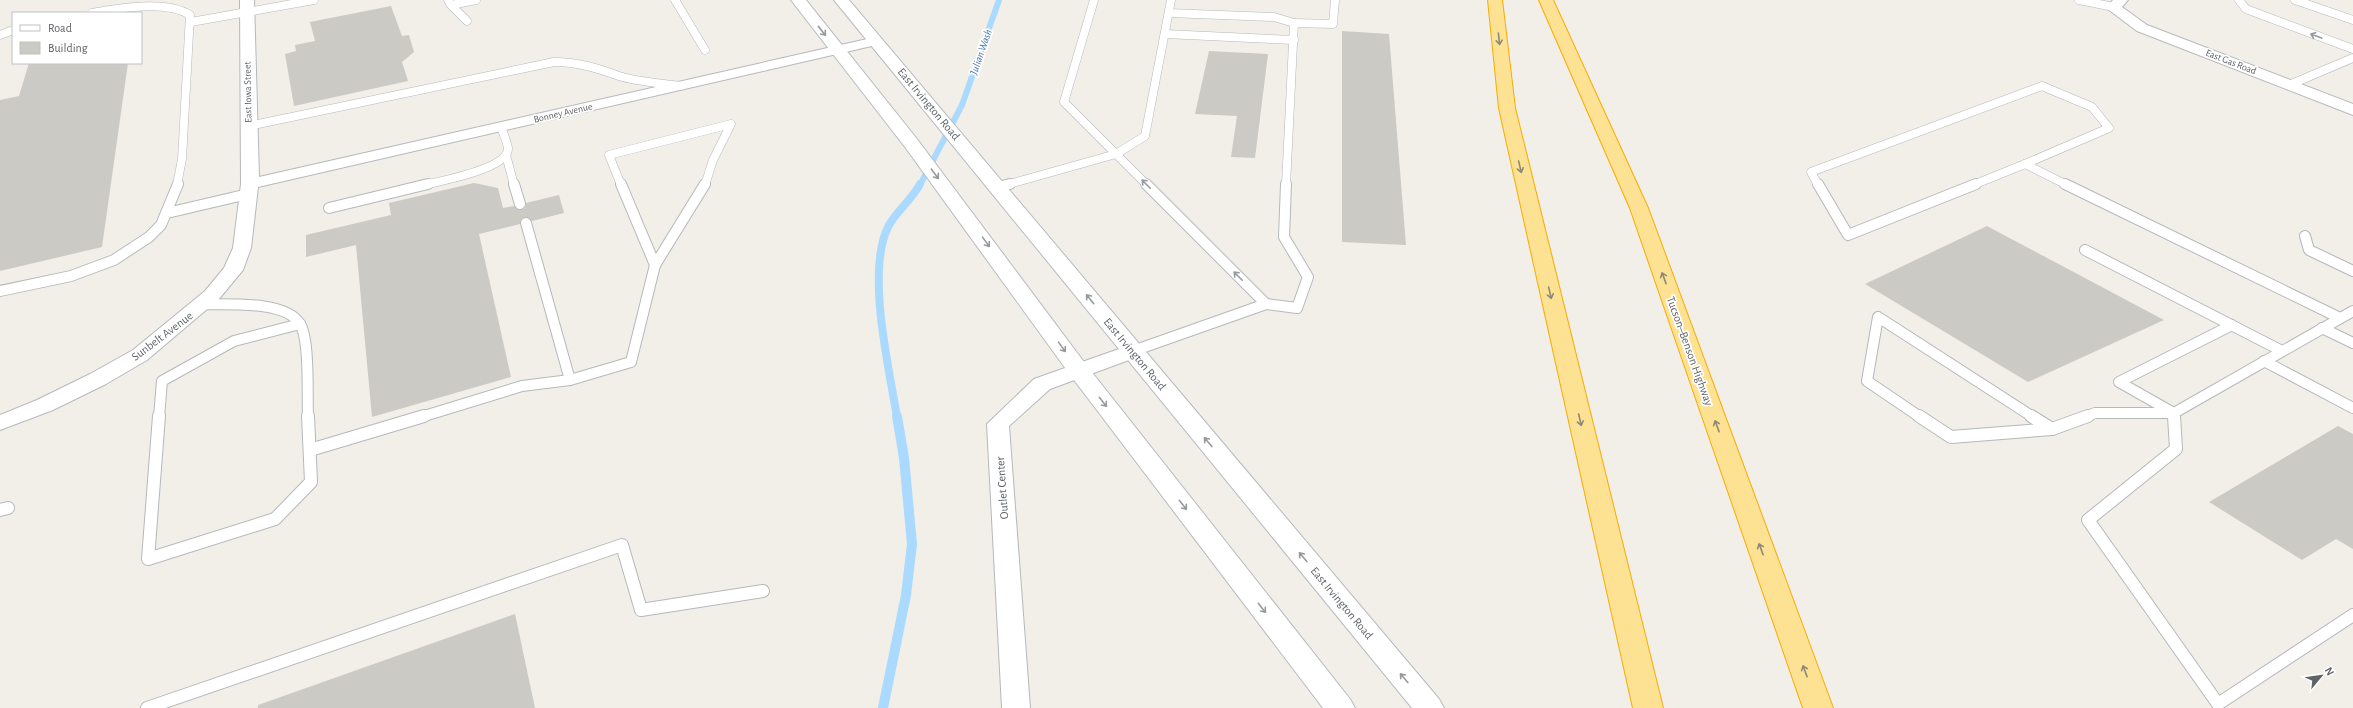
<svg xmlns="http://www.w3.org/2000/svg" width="2353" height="708" font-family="'Alegreya Sans',sans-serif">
<rect width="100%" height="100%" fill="#f1efe8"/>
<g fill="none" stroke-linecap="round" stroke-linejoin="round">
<path stroke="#aadaff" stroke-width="6" d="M920 185 962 105 999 0"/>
<path stroke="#aadaff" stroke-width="8" d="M897 417C889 368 866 272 888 227 895 212 912 200 920 184"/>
<path stroke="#aadaff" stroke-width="10" d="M883 708 906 595 912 544 904 458 897 416"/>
</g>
<g fill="#cccac5">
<path d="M391 6 402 36 409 35 414 52 402 62 408 81 294 106 285 54 296 51 295 45 315 41 310 22Z"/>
<path d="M1342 31 1389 34 1406 245 1342 242Z"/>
<path d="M1209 51 1268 54 1255 158 1231 157 1237 116 1195 114Z"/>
<path d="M29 63H128L102 247 0 271V100L19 96Z"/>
<path d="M474 183 498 188 503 208 514 206 521 210 525 208 526 203 559 195 564 213 532 221 525 217 521 219 520 224 479 234 511 377 372 417 356 245 306 257V235L391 215 389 203Z"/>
<path d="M1987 226 2164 320 2028 382 1865 284Z"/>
<path d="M2338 426 2353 434V549L2336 539 2302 560 2209 502Z"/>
<path d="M515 614 535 708H258V705Z"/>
</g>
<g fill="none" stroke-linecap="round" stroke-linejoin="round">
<defs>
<g id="lane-far2">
<path d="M448 0 451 5 476 0"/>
<path d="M675 0 705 50"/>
<path d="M1094 0 1064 102 1147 185"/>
<path d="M2079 0 2114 7"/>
<path d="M2239 0 2246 9 2353 49"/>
<path d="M2295 0 2353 20"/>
<path d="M451 5 467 21"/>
<path d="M92 13C119 8 166 0 190 15L182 159 177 185"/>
<path d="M1169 13 1274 17 1294 23"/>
<path d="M191 22 314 0"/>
<path d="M1165 34 1294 40"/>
<path d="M0 35 13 30"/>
<path d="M2289 85 2353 58"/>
<path d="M249 126 554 62C578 62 597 68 619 76 638 82 660 83 680 86"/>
<path d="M506 155 514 185"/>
<path d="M2025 164 2067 185"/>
<path d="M424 185C440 181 509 169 508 148 507 141 503 133 501 127"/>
<path d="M621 185 609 155 731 124 713 160 705 185"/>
<path d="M1006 185 1116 154 1145 136 1171 0"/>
<path d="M1286 185 1294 23 1333 24 1335 0"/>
<path d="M1818 185 1811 172 2042 86 2092 107 2109 128 2025 164"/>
<path d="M1973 185 2025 164"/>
</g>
<g id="lane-far1">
<path d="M514 184 520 204"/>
<path d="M621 184 655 265"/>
<path d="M1146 184 1266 304"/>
<path d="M1818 184 1848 235 1976 184"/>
<path d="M2065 184 2340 318"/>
<path d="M998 187 1010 184"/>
<path d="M329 208 428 184"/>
<path d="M167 213 248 194"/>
<path d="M526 223 570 380 631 362 655 265"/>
<path d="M2305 236 2309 250 2353 271"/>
<path d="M2085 250 2282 351"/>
<path d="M655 265 705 184"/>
<path d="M0 291 71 276 114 260 149 237 161 225 178 184"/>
<path d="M202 304C227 305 286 300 300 324"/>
<path d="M300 324C310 340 307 396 308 417"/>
<path d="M2322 328 2353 343"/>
<path d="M1133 351 1266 304 1297 308 1308 277 1284 237 1286 184"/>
<path d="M2264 361 2353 408"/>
<path d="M2172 412 2119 382 2232 325"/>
<path d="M2174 413V417"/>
<path d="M159 417 162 381 234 341 300 324"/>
<path d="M421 417 522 386 570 380"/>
<path d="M1920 417 1867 381 1878 317 2033 417"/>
<path d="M2085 417 2095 413H2174L2353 311"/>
</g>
<g id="lane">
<path d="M159 416 148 559 275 519 311 482 308 416"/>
<path d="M1919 416 1951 437 2052 429"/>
<path d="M2031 416 2052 429"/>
<path d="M2174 416 2176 449 2088 520 2218 704 2353 615"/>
<path d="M2052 429 2088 416"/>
<path d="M310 450 424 416"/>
<path d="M0 510 8 508"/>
<path d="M147 708 622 545 641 610 763 591"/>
</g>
<g id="street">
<path d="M240 0H254L259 177 876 37 883 41 876 45 258 187 251 248 243 270 219 299 147 360 106 384 53 410 0 430V415L37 400 90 374 133 350 205 291 224 268 233 248 241 184Z"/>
<path d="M2113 0H2128L2122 7 2147 25 2353 104V115L2137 31 2109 10 2107 7Z"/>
<path d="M1133 344 1140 346 1143 351 1140 356 1050 389 1009 426 1030 708H1002L987 424 1034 379Z"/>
</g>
<g id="secondary">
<path d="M791 0H806L917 139 1087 366 1350 699 1355 708H1323L1071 376 905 147Z"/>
<path d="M834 0H849L1439 699 1444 708H1412Z"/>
</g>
<g id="highway">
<path d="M1488 0H1502L1515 108 1663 708H1633L1499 108Z"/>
<path d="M1539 0H1553L1648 208 1833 708H1803L1630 208Z"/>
</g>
</defs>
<use href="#lane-far2" stroke="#b5b8bc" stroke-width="9"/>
<use href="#lane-far1" stroke="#b5b8bc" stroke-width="12"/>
<use href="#lane" stroke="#b5b8bc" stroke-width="14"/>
<use href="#street" stroke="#b5b8bc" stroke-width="2"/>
<use href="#secondary" stroke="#b6babf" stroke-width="2"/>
<use href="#highway" stroke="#f9ab00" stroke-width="2"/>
<use href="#lane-far2" stroke="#fff" stroke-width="8"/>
<use href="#lane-far1" stroke="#fff" stroke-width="10"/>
<use href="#lane" stroke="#fff" stroke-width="12"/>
<use href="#street" fill="#fff" fill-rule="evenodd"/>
<use href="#secondary" fill="#fff" fill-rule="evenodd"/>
<use href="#highway" fill="#fde293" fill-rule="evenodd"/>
</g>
<defs><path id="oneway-shaft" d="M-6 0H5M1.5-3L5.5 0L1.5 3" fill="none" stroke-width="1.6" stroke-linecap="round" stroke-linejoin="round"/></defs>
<g stroke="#979a9d">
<use href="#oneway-shaft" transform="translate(822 31) rotate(52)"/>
<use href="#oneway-shaft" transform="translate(2316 36) rotate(-160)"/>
<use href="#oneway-shaft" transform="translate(935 174) rotate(53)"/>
<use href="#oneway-shaft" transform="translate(1146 184) rotate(-135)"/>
<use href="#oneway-shaft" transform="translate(986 242) rotate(54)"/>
<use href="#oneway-shaft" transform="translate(1238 276) rotate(-135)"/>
<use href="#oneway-shaft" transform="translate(1090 299) rotate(-129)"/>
<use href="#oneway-shaft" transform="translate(1062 347) rotate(54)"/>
<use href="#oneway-shaft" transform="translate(1103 402) rotate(52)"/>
<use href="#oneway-shaft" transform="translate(1208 442) rotate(-130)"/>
<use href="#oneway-shaft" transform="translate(1183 505) rotate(52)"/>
<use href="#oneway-shaft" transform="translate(1303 557) rotate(-130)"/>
<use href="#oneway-shaft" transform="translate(1262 608) rotate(52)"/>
<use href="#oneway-shaft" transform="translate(1404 678) rotate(-130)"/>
</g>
<g stroke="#8e8975">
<use href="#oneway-shaft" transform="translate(1499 39) rotate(84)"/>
<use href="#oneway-shaft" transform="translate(1520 167) rotate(77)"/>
<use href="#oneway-shaft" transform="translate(1664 278) rotate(-110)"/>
<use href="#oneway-shaft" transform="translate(1550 293) rotate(77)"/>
<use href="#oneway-shaft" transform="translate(1580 420) rotate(77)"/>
<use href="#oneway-shaft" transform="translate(1717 426) rotate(-110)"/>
<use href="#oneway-shaft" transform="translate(1761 549) rotate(-110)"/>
<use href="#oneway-shaft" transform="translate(1805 671) rotate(-110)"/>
</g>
<g text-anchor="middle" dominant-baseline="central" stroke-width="3.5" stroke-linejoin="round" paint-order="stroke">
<g font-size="10" fill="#5f6368" stroke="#fff">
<text transform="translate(2231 62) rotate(21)">East Gas Road</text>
<text transform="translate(248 92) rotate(-91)">East Iowa Street</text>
<text transform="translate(563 113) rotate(-13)">Bonney Avenue</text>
</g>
<g font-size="11" font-style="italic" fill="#4174aa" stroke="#fff">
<text transform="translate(981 52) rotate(-71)">Julian Wash</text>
</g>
<g font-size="12" fill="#5f6368" stroke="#fff">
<text transform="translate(929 104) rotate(50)">East Irvington Road</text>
<text transform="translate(162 336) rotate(-37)">Sunbelt Avenue</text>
<text transform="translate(1690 351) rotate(70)">Tucson–Benson Highway</text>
<text transform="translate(1135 354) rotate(50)">East Irvington Road</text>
<text transform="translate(1002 488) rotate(-94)">Outlet Center</text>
<text transform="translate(1342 603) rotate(50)">East Irvington Road</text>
</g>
</g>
<rect x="12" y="12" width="130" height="52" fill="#ffffff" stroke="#bfc1c3"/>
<rect x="20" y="25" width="20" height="6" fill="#ffffff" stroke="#bfc1c3"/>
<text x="48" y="32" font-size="12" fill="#5f6368">Road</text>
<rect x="20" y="42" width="20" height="12" fill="#cccac5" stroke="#bfc1c3"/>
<text x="48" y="52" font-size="12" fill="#5f6368">Building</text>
<g transform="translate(2321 676) rotate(61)" stroke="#ffffff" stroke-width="3" paint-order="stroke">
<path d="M0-3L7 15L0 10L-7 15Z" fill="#5f6368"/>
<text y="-6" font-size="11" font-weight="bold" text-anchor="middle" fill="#5f6368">N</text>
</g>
</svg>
